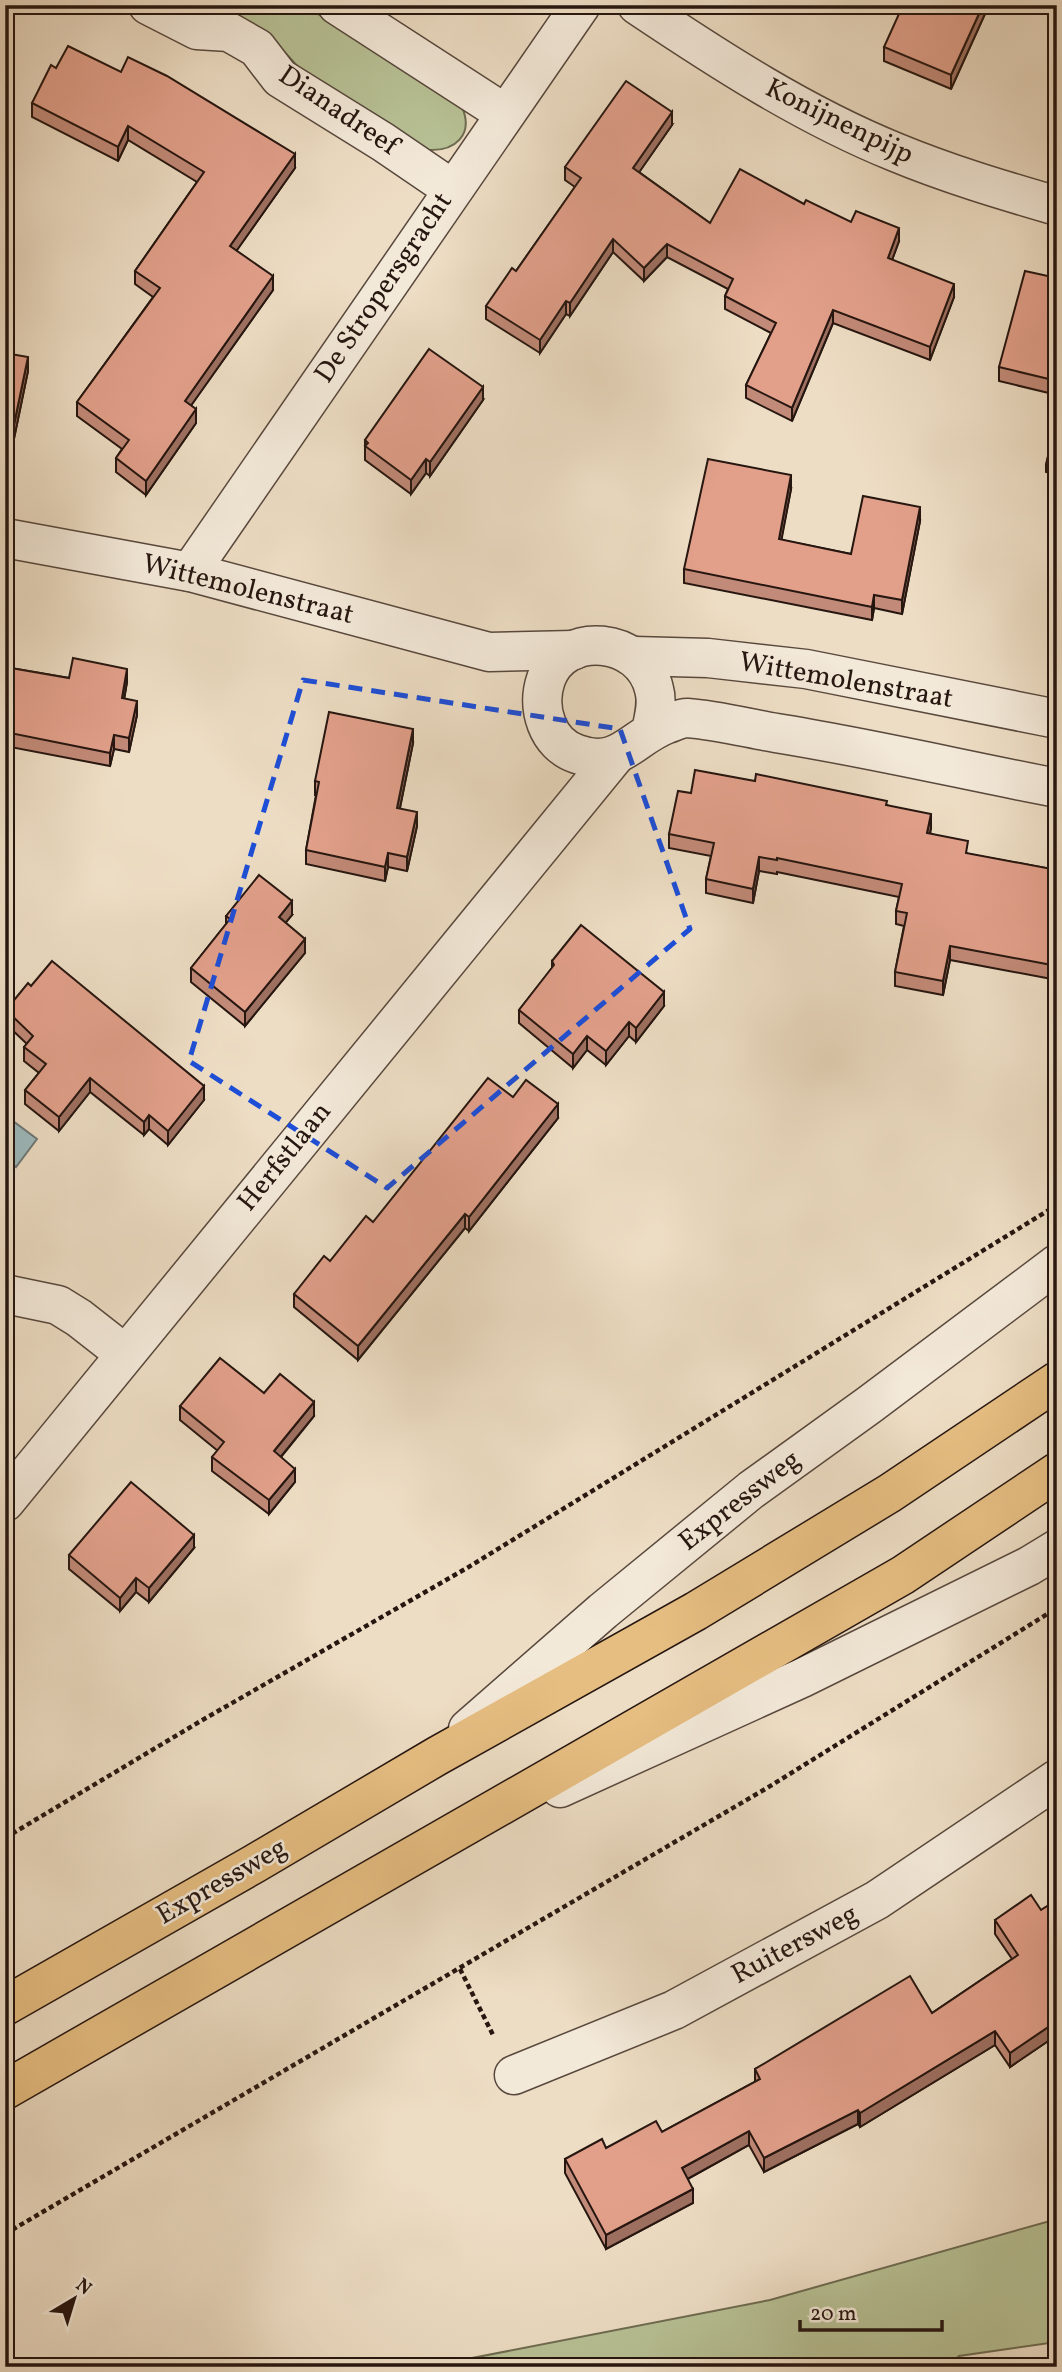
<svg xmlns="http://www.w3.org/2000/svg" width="1062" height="2372" font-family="Vollkorn,serif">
<rect width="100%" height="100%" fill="#edddc4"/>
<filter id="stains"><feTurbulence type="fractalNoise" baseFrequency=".00286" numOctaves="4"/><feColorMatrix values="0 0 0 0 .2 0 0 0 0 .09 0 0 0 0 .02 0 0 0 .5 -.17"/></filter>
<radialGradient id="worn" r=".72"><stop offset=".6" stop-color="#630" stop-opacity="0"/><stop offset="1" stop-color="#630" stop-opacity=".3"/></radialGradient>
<g fill="#b7c195" stroke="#6e6c52" stroke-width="2">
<path d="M188 5H303L377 50 462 107C474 135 455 151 429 150L300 69 270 36 201 12Z"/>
<path d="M1057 2219V2342L959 2356 948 2367H426L770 2300Z"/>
</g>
<path fill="#9dbabd" stroke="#6d7878" stroke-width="2" d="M5 1115 37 1139 16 1167 5 1158Z"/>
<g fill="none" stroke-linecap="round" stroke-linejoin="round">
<defs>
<g id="minor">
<path d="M148 5 197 30 229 32 257 48 280 78 383 142 452 189"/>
<path d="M337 5 504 113"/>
<path d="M637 5C719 60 804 115 895 152 948 174 1002 190 1057 206"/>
<path d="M5 538 190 572 489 652 574 650"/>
<path d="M190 572 581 5"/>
<path d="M634 656 708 658 806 669 1057 719"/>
<path d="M651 731C654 717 658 703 654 689 642 637 564 629 546 679 536 708 547 744 577 754 619 769 631 738 667 724 673 722 681 718 687 718 716 720 747 728 776 733 870 748 963 770 1057 788"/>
<path d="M5 1294 58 1305 79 1318 125 1354"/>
<path d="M5 1502 614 757"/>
<path d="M514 2075 674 2010 877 1900 1057 1779"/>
</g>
<g id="tertiary">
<path d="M468 1729 603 1611 751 1490 869 1405 1057 1264"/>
<path d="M560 1788 802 1678 1029 1566 1057 1549"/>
</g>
<g id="trunk">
<path d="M5 2006 254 1864 437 1756 696 1611 890 1493 1057 1381"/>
<path d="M5 2090 903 1575 1057 1472"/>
</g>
</defs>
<use href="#minor" stroke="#58483d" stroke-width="41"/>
<use href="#tertiary" stroke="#58483d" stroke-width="41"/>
<use href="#trunk" stroke="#261610" stroke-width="41"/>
<g stroke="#261610" stroke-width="4.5" stroke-dasharray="5 3.5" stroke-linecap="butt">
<path d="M5 1838 199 1722 467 1568 1057 1205"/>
<path d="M460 1969 494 2037"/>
<path d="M5 2234 767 1788 1057 1608"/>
</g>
<use href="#minor" stroke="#f3e9d9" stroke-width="38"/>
<use href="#tertiary" stroke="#f3e9d9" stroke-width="38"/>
<use href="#trunk" stroke="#e6be82" stroke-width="38"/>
</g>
<g fill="#c28a78" stroke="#261610" stroke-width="2">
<path d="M989 5 951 89 884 61V47Z"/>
<path d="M1047 5H1057V11Z"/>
<path d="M56 68 295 168 236 251 273 290 191 405 196 423 146 495 116 472V458L122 449 77 416V402L153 297 135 284V271L197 182 128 140 118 161 32 117V103Z"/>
<path d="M672 125 639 172 710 223 804 204 899 241 892 260 954 297 930 360 833 323 792 421 746 398V385L771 333 725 309V296L728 289 667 257 644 281 613 252 570 316 566 314 540 353 486 319V306L516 271 575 187 565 180V167Z"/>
<path d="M1057 278V395L999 381V367Z"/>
<path d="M5 353 28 371 11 453 5 452Z"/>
<path d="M483 400 430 476 426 473 411 494 365 460V440Z"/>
<path d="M1057 418V474L1046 472V465Z"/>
<path d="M791 489 781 540 851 554 920 521 902 614 874 608 872 620 684 583V569Z"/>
<path d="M5 667 69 678 127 682 124 699 137 715 129 752 114 749 110 766 5 746Z"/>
<path d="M413 743 400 808 417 826 407 871 388 867 385 881 306 864V850L316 795H315V781Z"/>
<path d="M691 793 887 805 931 828 930 833 968 854 1057 870V980L950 960 943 995 895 986V972L904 926 896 924V911L899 897 777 872V874L759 871 753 903 706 893V879L711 856 669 848V834Z"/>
<path d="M292 915 285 923 305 953 245 1026 191 982V968L226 924V916Z"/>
<path d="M552 961 664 1006 636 1042 629 1036 606 1065 587 1050 573 1068 519 1023V1010L552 968Z"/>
<path d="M6 1010 204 1100 168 1145 149 1129 144 1135 90 1092 59 1131 25 1104V1090L39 1073 24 1061V1047L27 1044 6 1024Z"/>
<path d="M513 1097 558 1118 469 1231 465 1228 358 1360 294 1307V1294Z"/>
<path d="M264 1393 314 1416 281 1457 295 1482 269 1514 212 1471V1457L218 1451 180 1420V1406Z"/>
<path d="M194 1548 149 1602 136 1592 120 1611 69 1569V1555Z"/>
<path d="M1057 1900V2035L1010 2067 995 2045 860 2127 858 2124 764 2172 749 2145 688 2179 693 2203 606 2249 565 2173V2159L662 2132 755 2082V2069L932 2013 1012 1959 995 1934V1920L1041 1910Z"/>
</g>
<g fill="#9e7061" stroke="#261610" stroke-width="2">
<path d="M983 5H989L951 89V75Z"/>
<path d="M672 112V125L633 181V168Z"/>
<path d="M128 126V140L118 161V147Z"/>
<path d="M295 154V168L230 260V246Z"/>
<path d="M899 228V241L888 271V258Z"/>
<path d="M613 239V252L570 316V303Z"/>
<path d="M667 244V257L644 281V268Z"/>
<path d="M273 276V290L185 414V401Z"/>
<path d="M954 284V297L930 360V347Z"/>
<path d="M566 301V314L540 353V340Z"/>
<path d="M833 310V323L792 421V408Z"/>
<path d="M28 357V371L11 453V439Z"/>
<path d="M483 387V400L430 476V462Z"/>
<path d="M196 409V423L146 495V481Z"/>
<path d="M426 459V473L411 494V480Z"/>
<path d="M791 475V489L779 553V539Z"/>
<path d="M920 507V521L902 614V600Z"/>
<path d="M874 595V608L872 620V607Z"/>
<path d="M127 669V682L122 712V698Z"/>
<path d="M137 701V715L129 752V738Z"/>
<path d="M413 729V743L397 822V808Z"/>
<path d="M114 735V749L110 766V753Z"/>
<path d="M417 812V826L407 871V857Z"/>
<path d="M931 814V828L927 847V833Z"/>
<path d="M388 853V867L385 881V867Z"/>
<path d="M759 857V871L753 903V889Z"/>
<path d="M292 901V915L279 931V917Z"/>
<path d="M305 939V953L245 1026V1012Z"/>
<path d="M950 946V960L943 995V981Z"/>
<path d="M664 992V1006L636 1042V1028Z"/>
<path d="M629 1022V1036L606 1065V1051Z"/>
<path d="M587 1036V1050L573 1068V1054Z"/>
<path d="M90 1078V1092L59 1131V1117Z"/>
<path d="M204 1086V1100L168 1145V1131Z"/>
<path d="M558 1104V1118L469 1231V1217Z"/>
<path d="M149 1115V1129L144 1135V1122Z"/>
<path d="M465 1214V1228L358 1360V1346Z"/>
<path d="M314 1402V1416L274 1465V1451Z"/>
<path d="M295 1469V1482L269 1514V1500Z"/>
<path d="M194 1535V1548L149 1602V1588Z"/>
<path d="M136 1578V1592L120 1611V1598Z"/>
<path d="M1057 2021V2035L1010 2067V2053Z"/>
<path d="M995 2031V2045L860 2127V2113Z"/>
<path d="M858 2110V2124L764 2172V2158Z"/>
<path d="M749 2131V2145L682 2182V2168Z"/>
<path d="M693 2189V2203L606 2249V2235Z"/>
</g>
<g fill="#e2a08b" stroke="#261610" stroke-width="2">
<path d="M903 5H983L951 75 884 47Z"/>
<path d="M68 46 121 72 128 57 167 76 295 154 230 246 273 276 185 401 196 409 146 481 116 458 129 440 77 402 160 288 135 271 204 172 128 126 118 147 32 103 51 65 56 68Z"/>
<path d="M626 81 672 112 633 168 710 223 740 169 804 204 806 200 851 222 856 211 899 228 888 258 954 284 930 347 833 310 792 408 746 385 776 323 725 296 733 279 667 244 644 268 613 239 570 303 566 301 540 340 486 306 512 268 516 271 581 178 565 167Z"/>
<path d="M1025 271 1057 278V381L999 367Z"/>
<path d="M429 349 483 387 430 462 426 459 411 480 365 446 368 443 365 440Z"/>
<path d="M5 353 28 357 11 439 5 438Z"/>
<path d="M1057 418V467L1046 465Z"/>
<path d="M708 459 791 475 779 539 851 554 863 496 920 507 902 600 874 595 872 607 684 569Z"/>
<path d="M73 658 127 669 122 698 137 701 129 738 114 735 110 753 5 732V667L69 678Z"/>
<path d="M329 712 413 729 397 808 417 812 407 857 388 853 385 867 306 850 319 782 315 781Z"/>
<path d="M695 770 755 781 756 774 887 801 886 805 931 814 927 833 968 841 966 853 1057 870V966L950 946 943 981 895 972 907 913 896 911 902 884 777 858V860L759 857 753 889 706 879 714 843 669 834 678 791 691 793Z"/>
<path d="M259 875 292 901 279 917 305 939 245 1012 191 968 230 919 226 916Z"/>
<path d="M581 925 664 992 636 1028 629 1022 606 1051 587 1036 573 1054 519 1010 554 965 552 961Z"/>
<path d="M52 961 204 1086 168 1131 149 1115 144 1122 90 1078 59 1117 25 1090 46 1064 24 1047 33 1036 6 1010 28 983 31 986Z"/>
<path d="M488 1078 513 1097 526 1080 558 1104 469 1217 465 1214 358 1346 294 1294 324 1256 330 1261 366 1216 373 1222Z"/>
<path d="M220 1358 264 1393 280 1374 314 1402 274 1451 295 1469 269 1500 212 1457 224 1442 180 1406Z"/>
<path d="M131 1482 194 1535 149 1588 136 1578 120 1598 69 1555Z"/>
<path d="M1031 1895 1041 1910 1057 1900V2021L1010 2053 995 2031 860 2113 858 2110 764 2158 749 2131 682 2168 693 2189 606 2235 565 2159 602 2139 606 2148 656 2121 662 2132 760 2079 755 2069 910 1976 932 2013 1018 1955 995 1920Z"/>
</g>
<path fill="none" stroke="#1d4ed8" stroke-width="5" stroke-dasharray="14 9" stroke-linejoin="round" d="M303 680 620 729 690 929 387 1188 189 1061Z"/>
<g text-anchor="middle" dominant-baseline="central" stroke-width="5" stroke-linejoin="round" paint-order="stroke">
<g font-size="28" fill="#261610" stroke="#f3e9d9">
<text transform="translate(338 111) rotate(34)">Dianadreef</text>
<text transform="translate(839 122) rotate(26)">Konijnenpijp</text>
<text transform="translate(384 288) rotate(-56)">De Stropersgracht</text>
<text transform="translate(248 590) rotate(14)">Wittemolenstraat</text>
<text transform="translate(846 681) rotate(10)">Wittemolenstraat</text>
<text transform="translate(285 1157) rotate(-51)">Herfstlaan</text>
<text transform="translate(740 1501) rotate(-38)">Expressweg</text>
<text transform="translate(222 1882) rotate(-30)">Expressweg</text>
<text transform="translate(795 1945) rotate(-28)">Ruitersweg</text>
</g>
</g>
<rect width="1062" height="2372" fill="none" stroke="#edddc4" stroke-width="28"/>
<rect x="7" y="7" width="1048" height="2358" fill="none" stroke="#261610" stroke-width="3.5"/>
<rect x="14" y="14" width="1034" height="2344" fill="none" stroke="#261610" stroke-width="2"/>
<g transform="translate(74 2299) rotate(38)" stroke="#f3e9d9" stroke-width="5" paint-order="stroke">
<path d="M0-5L12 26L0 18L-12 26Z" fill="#261610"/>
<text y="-10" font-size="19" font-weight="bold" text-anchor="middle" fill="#261610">N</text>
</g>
<path d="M800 2320v10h142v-10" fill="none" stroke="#261610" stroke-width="3.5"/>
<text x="810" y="2320" font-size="21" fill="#261610" stroke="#f3e9d9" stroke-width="5" paint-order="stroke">20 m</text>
<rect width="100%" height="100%" filter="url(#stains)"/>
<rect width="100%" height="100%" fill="url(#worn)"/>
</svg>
